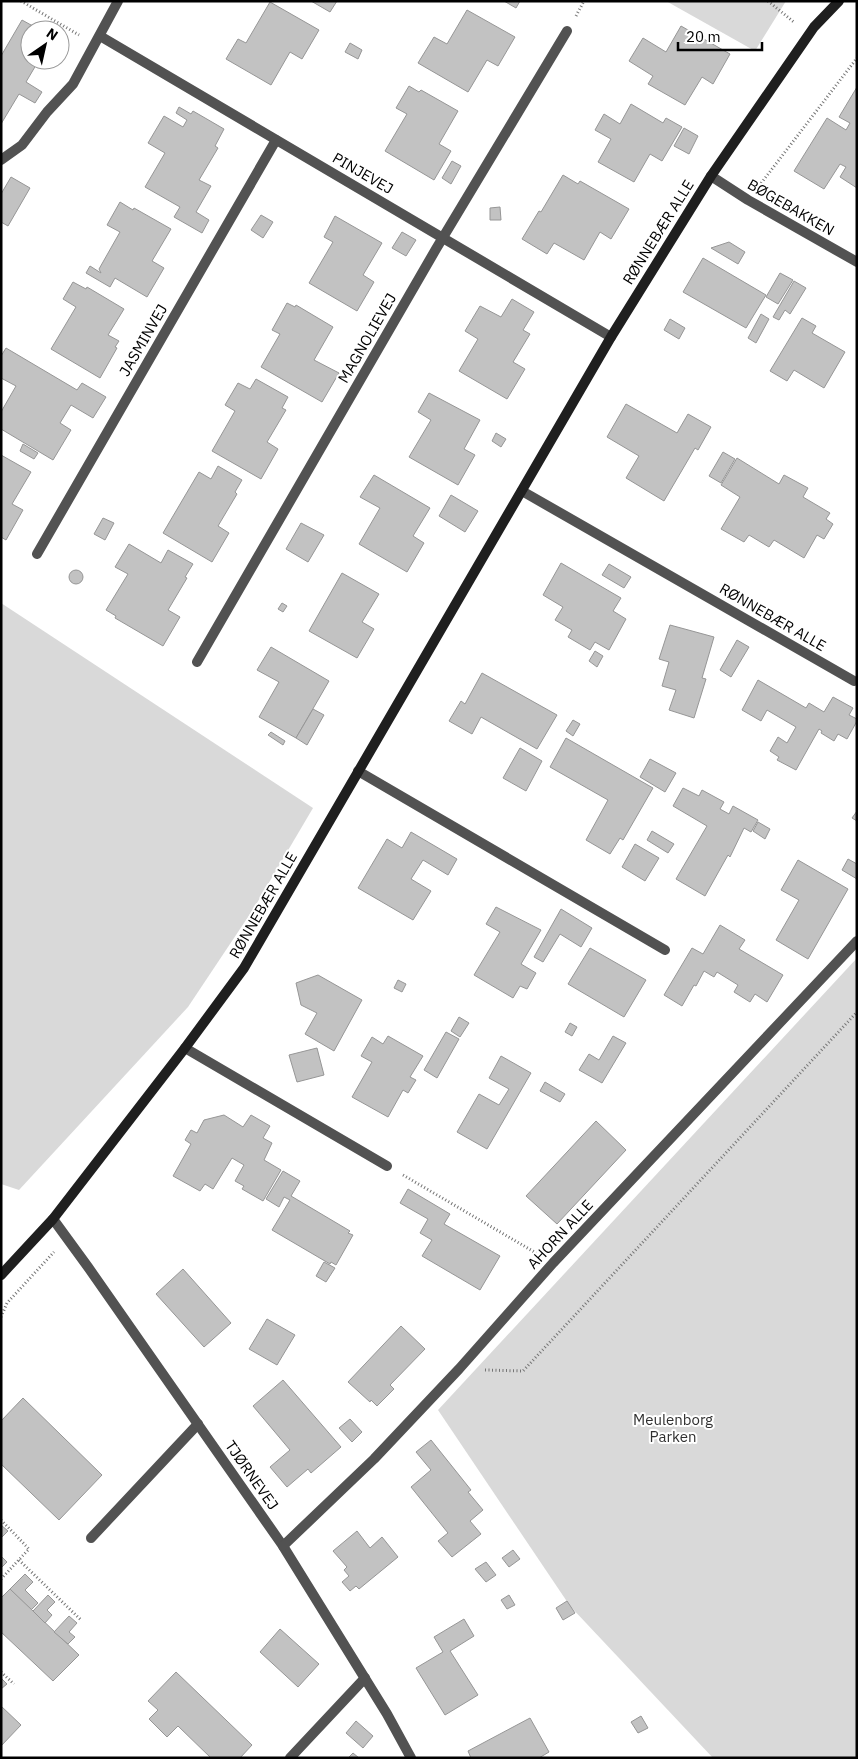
<svg xmlns="http://www.w3.org/2000/svg" width="858" height="1759" font-family="'IBM Plex Sans',sans-serif">
<rect width="100%" height="100%" fill="#fff"/>
<g fill="#d9d9d9">
<path d="M666 1H786L755 51Z"/>
<path d="M1 603 313 808 254 908 188 1007 19 1190 1 1184Z"/>
<path d="M857 958V1758H713L570 1606 438 1410Z"/>
</g>
<g fill="#c2c2c2" stroke="#969696">
<path d="M311 1H337L330 12Z"/>
<path d="M504 1H520L516 8Z"/>
<path d="M270 2 319 30 302 59 290 52 271 85 226 59 238 39 246 43Z"/>
<path d="M467 10 515 37 498 66 487 60 468 92 418 63 434 37 447 44Z"/>
<path d="M22 20 40 30H30V60H39L26 82 42 92 35 103 19 94 1 124V56Z"/>
<path d="M681 26 730 54 713 84 702 77 685 105 648 84 653 76 629 61 643 38 666 52Z"/>
<path d="M60 42 68 47 61 59 60 58Z"/>
<path d="M350 43 362 50 358 59 345 52Z"/>
<path d="M409 86 419 92 421 90 458 111 439 144 451 151 434 180 385 151 407 114 396 108Z"/>
<path d="M857 87V188L840 177 846 167 840 164 824 189 794 171 827 118 846 130 850 123 839 117Z"/>
<path d="M631 104 663 123 666 118 682 127 662 161 650 154 634 182 598 162 611 139 595 130 604 114 620 124Z"/>
<path d="M179 107 191 114 193 111 224 129 215 146 218 148 199 180 211 186 196 212 209 220 202 233 174 217 180 207 145 187 165 153 148 143 164 116 183 127 187 120 176 113Z"/>
<path d="M684 128 698 136 689 154 674 146Z"/>
<path d="M452 161 461 166 451 184 442 178Z"/>
<path d="M563 175 578 184 580 181 629 209 611 239 600 232 584 260 554 243 547 254 522 239 539 211 541 212Z"/>
<path d="M11 177 30 188 8 226 1 222V194Z"/>
<path d="M120 202 133 210 134 208 171 229 152 261 164 268 147 297 115 278 110 287 86 273 90 266 101 273 99 269 120 232 107 225Z"/>
<path d="M500 207 501 220H490V208Z"/>
<path d="M261 215 273 222 263 238 251 230Z"/>
<path d="M335 216 382 243 363 275 374 282 357 311 309 283 333 242 324 237Z"/>
<path d="M402 232 416 240 406 256 392 248Z"/>
<path d="M729 242 745 252 738 264 711 248Z"/>
<path d="M703 258 766 295 746 328 683 292Z"/>
<path d="M780 273 793 280 778 304 766 297Z"/>
<path d="M794 281 806 288 790 314 785 310 779 320 773 317Z"/>
<path d="M73 282 86 289 87 287 124 309 108 335 119 341 115 347 117 348 100 378 51 349 76 307 63 299Z"/>
<path d="M512 299 534 312 523 330 530 334 513 362 525 369 507 399 459 371 478 339 465 331 480 306 501 317Z"/>
<path d="M287 303 295 307 296 305 333 327 314 360 339 373 322 402 261 367 280 334 272 330Z"/>
<path d="M761 314 769 319 756 343 748 338Z"/>
<path d="M802 318 816 326 812 333 845 352 824 388 794 370 787 381 770 371Z"/>
<path d="M670 319 685 328 679 339 664 330Z"/>
<path d="M6 348 77 390 82 383 106 397 93 418 71 405 60 423 71 430 53 460 1 429V412L16 386 1 378V356Z"/>
<path d="M256 379 288 397 282 408 286 410 267 442 278 449 261 479 212 451 235 411 225 405 238 383 250 389Z"/>
<path d="M429 393 480 420 464 449 475 455 458 485 409 457 431 420 418 412Z"/>
<path d="M626 404 677 433 688 414 711 427 698 450 695 448 664 501 626 478 639 456 607 437Z"/>
<path d="M496 433 506 439 501 447 492 441Z"/>
<path d="M23 444 38 453 34 459 20 451Z"/>
<path d="M723 452 735 459 721 483 709 476Z"/>
<path d="M1 455 31 472 12 504 23 510 6 540 1 537Z"/>
<path d="M737 458 779 484 784 475 808 488 803 497 830 513 826 519 833 524 824 539 817 535 804 558 774 540 769 547 749 535 744 542 721 529 740 497 721 485Z"/>
<path d="M218 466 242 480 235 492 237 494 218 526 229 533 212 562 163 533 199 472 211 479Z"/>
<path d="M374 475 430 508 413 536 424 543 407 572 359 544 380 508 360 497Z"/>
<path d="M451 495 478 511 465 532 439 516Z"/>
<path d="M103 518 114 523 105 540 94 534Z"/>
<path d="M301 523 324 535 308 562 286 549Z"/>
<path d="M129 544 161 563 168 550 193 564 185 577 187 578 168 610 180 617 163 646 115 618 116 616 106 610 128 574 115 567Z"/>
<path d="M561 563 621 598 613 611 626 619 609 650 595 642 590 650 568 637 572 630 555 620 563 607 543 595Z"/>
<path d="M609 564 631 577 624 588 602 575Z"/>
<circle cx="76" cy="577" r="7"/>
<path d="M342 573 379 594 362 622 374 629 357 658 309 631Z"/>
<path d="M282 603 287 606 283 612 278 609Z"/>
<path d="M670 625 714 637 702 678 706 679 694 718 669 710 676 690 662 686 669 662 659 659Z"/>
<path d="M737 640 749 647 731 677 720 670Z"/>
<path d="M271 647 329 681 296 738 259 717 279 682 257 670Z"/>
<path d="M595 651 603 656 597 667 589 661Z"/>
<path d="M482 673 557 715 537 749 481 717 472 734 449 721 461 701 465 704Z"/>
<path d="M758 680 806 708 809 703 824 712 833 697 853 708 849 715 857 719V721L847 739 838 734 834 741 821 733 822 731 819 729 796 770 777 760 779 757 770 751 778 737 787 743 796 727 767 710 761 721 742 710Z"/>
<path d="M313 709 324 715 307 745 296 738Z"/>
<path d="M573 720 580 724 573 736 566 731Z"/>
<path d="M271 732 285 741 283 745 268 735Z"/>
<path d="M566 738 653 788 623 840 620 838 610 854 586 840 608 800 550 767Z"/>
<path d="M520 748 542 761 526 791 503 778Z"/>
<path d="M650 759 676 773 665 792 640 777Z"/>
<path d="M683 788 699 796 702 790 724 802 720 809 729 814 733 806 758 820 751 832 744 828 730 857 728 855 705 896 676 879 707 826 673 806Z"/>
<path d="M857 811V821L852 818Z"/>
<path d="M758 822 770 829 765 839 753 831Z"/>
<path d="M652 831 674 844 668 853 647 840Z"/>
<path d="M411 832 457 859 448 875 423 860 411 879 431 891 413 920 358 888 387 839 402 848Z"/>
<path d="M635 844 659 858 645 881 622 867Z"/>
<path d="M848 859 857 864V879L842 870Z"/>
<path d="M798 860 848 889 808 959 776 940 799 900 781 890Z"/>
<path d="M496 907 541 930 521 964 536 973 527 989 520 986 513 998 474 975 500 932 486 924Z"/>
<path d="M561 909 592 928 581 947 560 934 543 962 534 957Z"/>
<path d="M720 925 745 940 739 949 783 975 767 1002 755 994 750 1002 734 992 738 985 717 972 714 977 704 971 696 986 694 985 682 1006 664 995 692 948 703 954Z"/>
<path d="M590 948 646 980 624 1017 568 984Z"/>
<path d="M318 975 362 1000 334 1051 305 1034 317 1013 301 1005 296 983Z"/>
<path d="M398 980 406 984 402 992 394 988Z"/>
<path d="M459 1017 469 1023 460 1037 451 1031Z"/>
<path d="M570 1023 577 1027 572 1036 565 1032Z"/>
<path d="M446 1032 459 1039 437 1078 424 1070Z"/>
<path d="M388 1036 423 1056 410 1077 416 1080 408 1093 403 1090 388 1117 352 1097 372 1062 361 1056 372 1037 383 1044Z"/>
<path d="M613 1036 626 1043 602 1083 579 1070 589 1054 599 1060Z"/>
<path d="M317 1048 324 1075 297 1082 289 1055Z"/>
<path d="M501 1056 531 1073 487 1149 457 1132 479 1094 499 1105 509 1089 489 1078Z"/>
<path d="M545 1082 565 1094 560 1102 540 1091Z"/>
<path d="M224 1115 243 1127 251 1115 270 1126 263 1138 272 1143 264 1160 281 1170 263 1201 242 1189 244 1186 235 1181 244 1165 232 1158 213 1189 205 1184 200 1191 173 1176 191 1144 185 1140 191 1130 197 1133 204 1120Z"/>
<path d="M596 1121 626 1150 557 1224 526 1196Z"/>
<path d="M283 1171 300 1181 291 1196 350 1231 348 1233 353 1235 336 1265 331 1262 330 1264 272 1230 290 1200 284 1197 279 1207 266 1199Z"/>
<path d="M408 1189 450 1214 444 1224 500 1256 480 1290 422 1256 432 1240 420 1233 428 1219 400 1203Z"/>
<path d="M324 1262 335 1268 326 1282 316 1276Z"/>
<path d="M183 1269 231 1323 204 1347 156 1294Z"/>
<path d="M267 1319 295 1335 277 1365 249 1349Z"/>
<path d="M401 1326 425 1349 390 1385 394 1389 377 1406 371 1400 370 1402 348 1382Z"/>
<path d="M283 1380 341 1447 311 1473 308 1469 287 1487 270 1467 290 1450 253 1406Z"/>
<path d="M23 1398 102 1475 59 1520 1 1464V1421Z"/>
<path d="M350 1419 362 1432 352 1442 339 1428Z"/>
<path d="M431 1440 471 1490 468 1492 483 1510 470 1521 481 1534 452 1557 438 1541 448 1533 411 1487 431 1470 416 1452Z"/>
<path d="M1 1525 8 1531 1 1538Z"/>
<path d="M357 1531 370 1548 382 1537 398 1557 359 1589 356 1586 350 1591 342 1582 349 1576 344 1570 347 1567 333 1551Z"/>
<path d="M513 1550 520 1559 509 1567 502 1558Z"/>
<path d="M1 1556 7 1562 1 1568Z"/>
<path d="M486 1562 496 1575 486 1582 475 1569Z"/>
<path d="M25 1574 33 1582 25 1590 38 1603 31 1610 10 1589Z"/>
<path d="M10 1589 79 1655 53 1681 1 1632V1598Z"/>
<path d="M48 1595 55 1602 47 1610 52 1615 45 1623 33 1611Z"/>
<path d="M509 1595 515 1605 507 1609 501 1600Z"/>
<path d="M567 1601 575 1613 563 1620 556 1608Z"/>
<path d="M69 1616 77 1623 69 1632 75 1637 68 1644 54 1632Z"/>
<path d="M464 1619 474 1636 450 1651 478 1695 445 1715 416 1668 443 1652 434 1637Z"/>
<path d="M280 1629 319 1664 298 1687 260 1652Z"/>
<path d="M176 1672 252 1745 240 1758H211L178 1726 167 1737 149 1719 158 1710 148 1701Z"/>
<path d="M1 1678 7 1684 1 1689Z"/>
<path d="M1 1706 21 1725 1 1746Z"/>
<path d="M641 1716 648 1728 638 1733 631 1722Z"/>
<path d="M530 1718 549 1752 539 1758H471L468 1751Z"/>
<path d="M356 1721 373 1736 363 1748 346 1733Z"/>
<path d="M353 1753 359 1758H348Z"/>
</g>
<g fill="none" stroke-linecap="round" stroke-linejoin="round">
<g stroke="#747474" stroke-width="3" stroke-dasharray="1 2.5" stroke-linecap="butt">
<path d="M21 1 79 35"/>
<path d="M768 1 795 23"/>
<path d="M576 16 584 1"/>
<path d="M759 186 857 58"/>
<path d="M403 1175 536 1253"/>
<path d="M1 1317 7 1303 54 1252"/>
<path d="M485 1370 523 1371 857 1012"/>
<path d="M1 1520 29 1549 1 1579"/>
<path d="M19 1560 81 1620"/>
<path d="M1 1672 14 1684"/>
</g>
<path stroke="#525252" stroke-width="10" d="M91 1538 198 1424"/>
<g stroke="#525252" stroke-width="10">
<path d="M100 36 611 337"/>
<path d="M1 160 22 145 47 112 73 84 118 1"/>
<path d="M711 176 748 200 857 262"/>
<path d="M522 491 854 681"/>
<path d="M37 554 276 140"/>
<path d="M197 662 436 249 567 31"/>
<path d="M358 771 665 950"/>
<path d="M185 1048 387 1166"/>
<path d="M53 1219 88 1267 283 1546 387 1714 411 1758"/>
<path d="M283 1546 374 1459 459 1369 553 1263 857 941"/>
<path d="M290 1758 365 1678"/>
</g>
<path stroke="#1f1f1f" stroke-width="10" d="M1 1275 53 1219 185 1048 244 968 611 337 711 176 814 27 839 1"/>
</g>
<g text-anchor="middle" dominant-baseline="central" stroke-width="4" stroke-linejoin="round" paint-order="stroke">
<g font-size="15" fill="#000" stroke="#fff">
<text transform="translate(363 173) rotate(30)">PINJEVEJ</text>
<text transform="translate(791 207) rotate(30)">BØGEBAKKEN</text>
<text transform="translate(658 232) rotate(-58)">RØNNEBÆR ALLE</text>
<text transform="translate(367 338) rotate(-60)">MAGNOLIEVEJ</text>
<text transform="translate(143 340) rotate(-60)">JASMINVEJ</text>
<text transform="translate(773 617) rotate(30)">RØNNEBÆR ALLE</text>
<text transform="translate(263 905) rotate(-60)">RØNNEBÆR ALLE</text>
<text transform="translate(560 1234) rotate(-47)">AHORN ALLE</text>
<text transform="translate(252 1475) rotate(55)">TJØRNEVEJ</text>
</g>
<g font-size="15" fill="#303030" stroke="#fff">
<text x="673" y="1419">Meulenborg<tspan x="673" dy="17">Parken</tspan></text>
</g>
</g>
<rect width="858" height="1759" fill="none" stroke="#000000" stroke-width="5"/>
<g transform="translate(45 45) rotate(34)"><circle r="24" fill="#ffffff" stroke="#999999"/>
<path d="M0-4L9 19L0 12L-9 19Z" fill="#000000"/>
<text y="-8" font-size="14" font-weight="bold" text-anchor="middle" fill="#000000">N</text>
</g>
<path d="M678 42v8h84v-8" fill="none" stroke="#000000" stroke-width="2.5"/>
<text x="686" y="42" font-size="15" fill="#000000" stroke="#ffffff" stroke-width="4" paint-order="stroke">20 m</text>
</svg>
